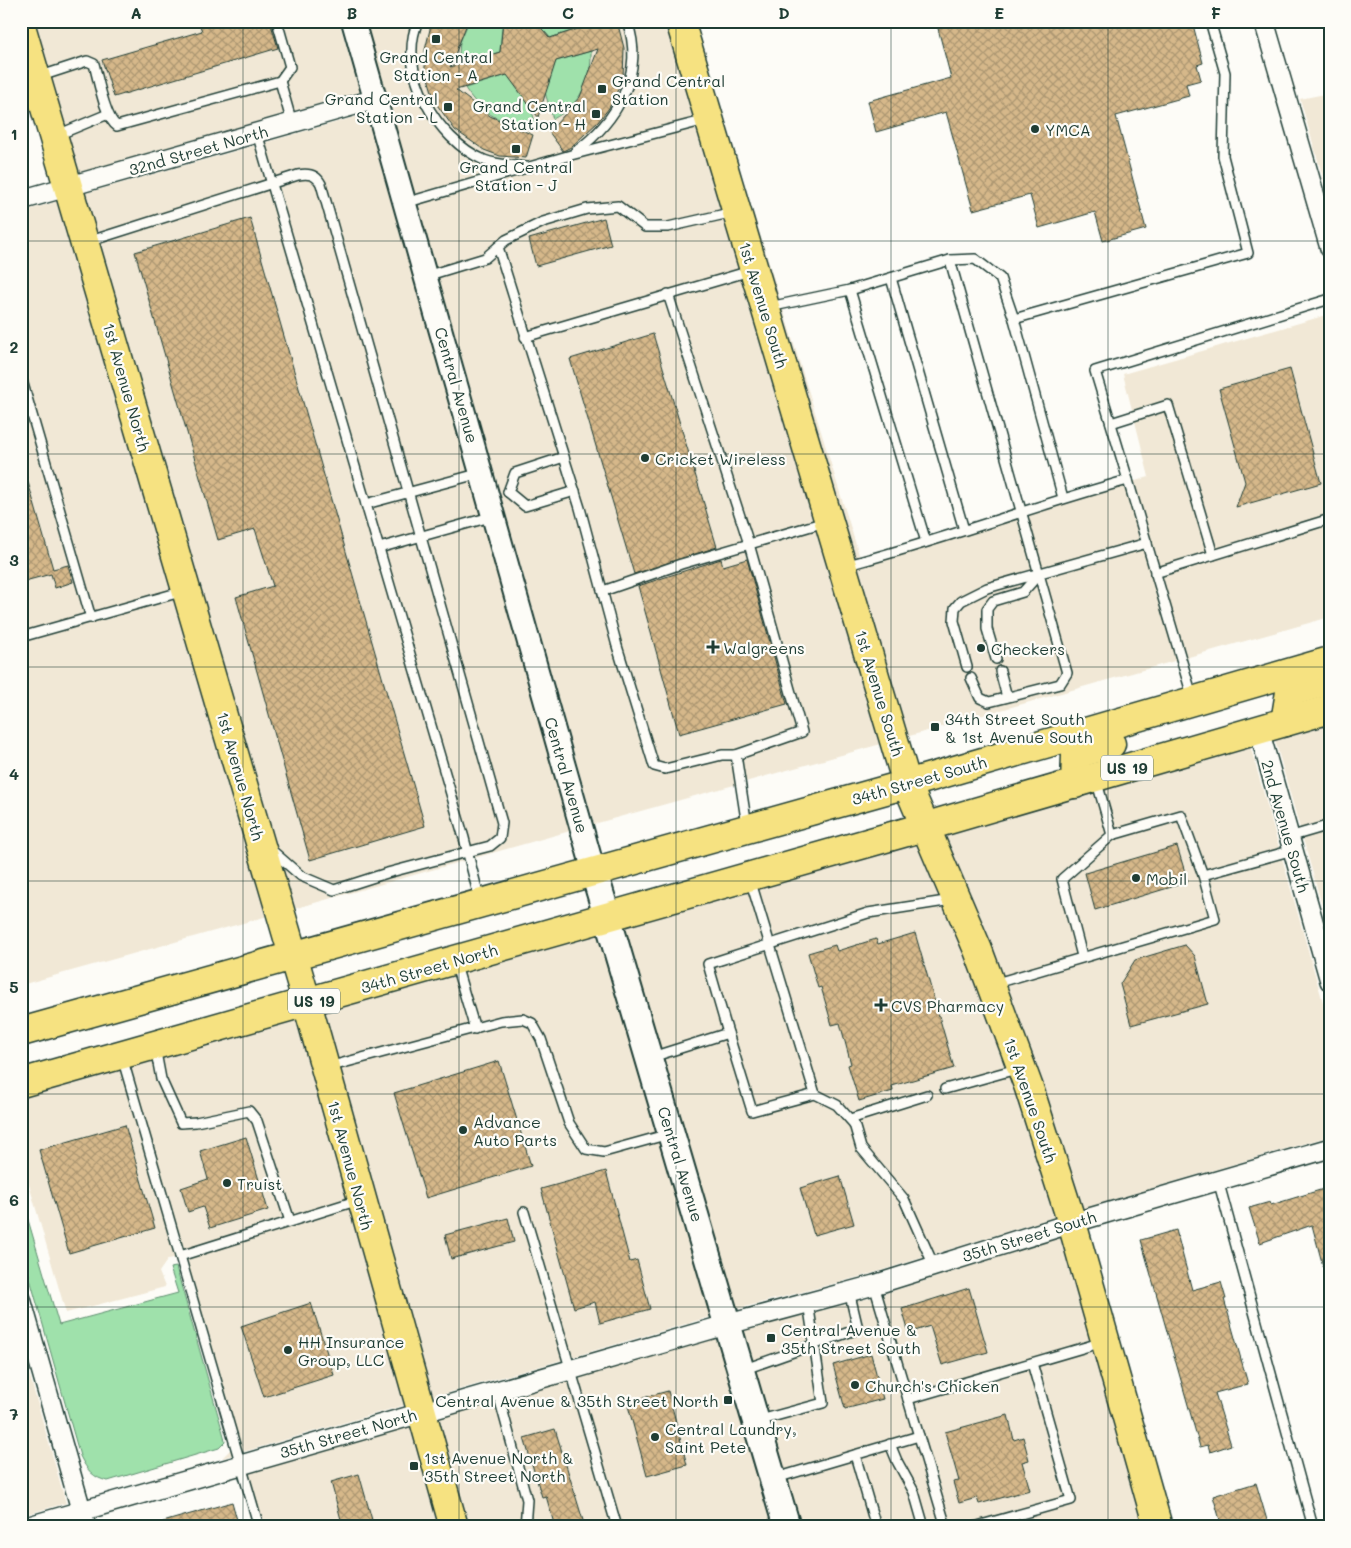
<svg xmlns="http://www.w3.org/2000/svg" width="1351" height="1548" font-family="Mali,sans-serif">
<defs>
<pattern id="building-cross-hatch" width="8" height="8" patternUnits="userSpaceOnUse" patternTransform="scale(1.25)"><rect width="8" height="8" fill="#d6b88a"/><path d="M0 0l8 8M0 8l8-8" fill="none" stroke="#ad9772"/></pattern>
</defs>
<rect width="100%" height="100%" fill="#fdfcf7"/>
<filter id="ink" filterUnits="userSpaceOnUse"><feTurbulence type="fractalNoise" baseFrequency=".02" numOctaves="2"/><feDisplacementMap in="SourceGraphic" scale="10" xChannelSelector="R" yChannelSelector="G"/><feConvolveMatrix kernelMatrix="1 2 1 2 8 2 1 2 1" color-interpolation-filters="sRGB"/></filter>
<g filter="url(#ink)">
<g fill="#f1e8d6">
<path d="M33 21H339L360 92 77 173Z"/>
<path d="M366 21H667L881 744 594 824Z"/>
<path d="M694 21 861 561 1149 477 1123 374 1330 314V617L906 737Z"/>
<path d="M1330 93V202L1300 99Z"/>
<path d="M366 114 570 831 293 909 83 194Z"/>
<path d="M59 201 268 916 21 985V212Z"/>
<path d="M1330 721V934L1274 737Z"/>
<path d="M1250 745 1330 1027V1136L1081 1209 941 834Z"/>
<path d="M917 841 966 954 1017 1092 1057 1216 870 1274 737 1309 622 924Z"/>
<path d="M598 931 713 1316 430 1398 322 1010Z"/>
<path d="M298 1017 405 1405 222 1458 234 1446 186 1264 174 1258 168 1259 159 1272 165 1287 66 1313 21 1157V1096Z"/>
<path d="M1063 1237 1146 1527H801L744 1331 877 1296Z"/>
<path d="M719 1338 774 1527H467L436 1419Z"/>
<path d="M21 1345 66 1503 21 1516Z"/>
<path d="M412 1426 440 1527H264L243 1475Z"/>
</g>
<g fill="#9fe1ab" stroke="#5f8f70">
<path d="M469 21H505L507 25 502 26 500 52 458 65 460 42Z"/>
<path d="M535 21H580L584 27 550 38Z"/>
<path d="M591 51C592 81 580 105 553 119L543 86 556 61Z"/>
<path d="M507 75 526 91 536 125C505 127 481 114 465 88Z"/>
<path d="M21 1196 59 1325 178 1293 170 1268 176 1267 224 1436 225 1442 219 1448 108 1481C93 1478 87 1470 80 1456L21 1247Z"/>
</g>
<g fill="url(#building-cross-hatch)" stroke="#1f3d34">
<path d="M198 21H270L278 48 114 97 102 60 202 31Z"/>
<path d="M432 21H468L450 67 500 52 503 21H535L550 38 584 27 580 21H617L624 48 623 79 609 108 598 122 571 147 563 151 549 132 580 97 598 49 556 61 538 117 507 75 456 90 490 116 533 135 526 158 500 156 484 150 455 130 435 102 425 68V50Z"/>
<path d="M936 21H1171L1172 26 1192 21 1203 63 1197 65 1201 80 1186 84 1189 96 1116 116 1146 229 1103 241 1095 212 1039 228 1030 195 973 210 946 112 876 132 868 101 951 78Z"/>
<path d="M250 218 425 826 310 860 236 597 273 586 255 529 218 540 135 252Z"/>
<path d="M604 218 611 245 536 266 529 239Z"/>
<path d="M653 334 717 547 634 574 570 359Z"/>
<path d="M1290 369 1321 483 1236 507 1245 482 1219 389Z"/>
<path d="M26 475 53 569 68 565 73 582 55 588 51 574 21 582V476Z"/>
<path d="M721 559 723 566 747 559 787 704 679 734 638 586Z"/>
<path d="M1177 846 1188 882 1095 910 1085 873Z"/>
<path d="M915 933 954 1068 892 1086 893 1091 859 1101 848 1065 851 1064 840 1023 832 1025 821 987 818 988 808 953 835 945 837 951 876 939 878 944Z"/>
<path d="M1185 945 1195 956 1208 1004 1131 1025 1120 984 1135 960Z"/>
<path d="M499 1061 531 1166 426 1198 394 1093Z"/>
<path d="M125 1125 155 1228 69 1253 39 1150Z"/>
<path d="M246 1137 268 1210 210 1228 203 1207 188 1212 181 1188 208 1179 200 1151Z"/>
<path d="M606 1171 630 1262 637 1260 650 1309 600 1323 595 1302 574 1308 541 1189Z"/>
<path d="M840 1176 854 1224 814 1235 800 1188Z"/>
<path d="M1330 1187V1270H1324L1312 1225 1260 1243 1249 1208 1270 1202 1271 1205Z"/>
<path d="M508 1218 514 1242 451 1259 445 1235Z"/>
<path d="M1176 1230 1192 1290 1221 1282 1226 1299H1224L1248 1384 1215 1393 1231 1445 1210 1452 1208 1445 1200 1447 1141 1240Z"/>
<path d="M969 1288 988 1352 942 1365 930 1326 909 1333 902 1309Z"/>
<path d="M311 1303 334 1375 264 1397 241 1326Z"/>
<path d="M871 1354 883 1399 845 1409 833 1365Z"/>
<path d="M668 1391 687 1465 647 1476 627 1402Z"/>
<path d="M1008 1415 1014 1440 1023 1437 1029 1460 1022 1462 1030 1490 979 1504 977 1498 959 1503 953 1482 959 1481 945 1432Z"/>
<path d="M555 1429 585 1527H555L546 1496 542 1497 524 1438Z"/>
<path d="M359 1474 374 1527H343L331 1482Z"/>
<path d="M1256 1483 1269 1527H1222L1213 1496Z"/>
<path d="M232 1502 239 1527H163V1522Z"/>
</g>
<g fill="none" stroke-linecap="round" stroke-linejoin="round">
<defs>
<g id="service">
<path d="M277 21 290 67 280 81"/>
<path d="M418 21C396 71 437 140 484 160 496 165 513 165 526 167"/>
<path d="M38 77 87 61 94 64C98 78 105 119 117 126L280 81 292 123"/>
<path d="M257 133 464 838 480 901"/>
<path d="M55 136 108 114"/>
<path d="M575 152C616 122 646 74 627 21"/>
<path d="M405 203 571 155 706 120"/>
<path d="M87 242 298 175C308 173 316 174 321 184L502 823 500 838 490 846 387 873 334 890 301 876 269 848"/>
<path d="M498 247 580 508 617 646 654 766 665 769 722 755H736L802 732 749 544 668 294"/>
<path d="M950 260 1067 673 1060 684 989 702 980 698 971 678"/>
<path d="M426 276 485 258 506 240 543 222 587 209 618 206 645 227H668L734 212"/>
<path d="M891 278 964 530"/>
<path d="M850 290 926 542"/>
<path d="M769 307 850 290 950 260 975 259 1000 278 1014 319 1063 498"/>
<path d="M1014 319 1248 253 1223 156 1225 73 1210 21"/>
<path d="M525 337 750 271"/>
<path d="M21 377 91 618"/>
<path d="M1111 423 1168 405 1213 555"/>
<path d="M1128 480 1095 371 1330 299"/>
<path d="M508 492 525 506 575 491"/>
<path d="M508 492 515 473 564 457"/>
<path d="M366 504 481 473"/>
<path d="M379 548 494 516"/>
<path d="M844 566C940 541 1033 506 1128 480L1193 699"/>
<path d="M1155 573 1330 519"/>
<path d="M603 591 681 564 825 522"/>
<path d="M21 637 184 591"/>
<path d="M996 659 987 629V609L993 601 1023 592 1039 574"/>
<path d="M967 667 954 621 955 608 961 601 987 588 1147 543"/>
<path d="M1000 671 1007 697"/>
<path d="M736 755 747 826"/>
<path d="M1112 835 1181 815 1203 875"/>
<path d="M1289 837 1330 825"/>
<path d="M750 879 815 1094"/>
<path d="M1082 956 1062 879 1112 835 1096 779"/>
<path d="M455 962 475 1029"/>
<path d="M993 984 1215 919 1203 875 1293 850"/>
<path d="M728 1033 708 964 868 913 952 900"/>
<path d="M155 1047 161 1079 181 1123 196 1122 249 1111 257 1121 290 1221"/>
<path d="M122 1057 259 1527"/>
<path d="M652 1057 728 1033 752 1111 815 1094 837 1105 854 1124 861 1148 904 1199 934 1266"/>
<path d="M328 1067 501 1021 523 1019 532 1023 541 1039 569 1123 586 1149 604 1152 669 1134"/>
<path d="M945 1089 1020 1068"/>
<path d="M850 1119 927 1095"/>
<path d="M1218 1180 1313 1527"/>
<path d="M524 1212 617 1527"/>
<path d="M180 1256 359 1200"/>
<path d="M874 1285 946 1527"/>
<path d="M742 1370 858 1329 849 1291"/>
<path d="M497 1390 527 1500 525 1527"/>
<path d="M908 1399 1103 1342"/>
<path d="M757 1421 823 1403 808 1302"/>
<path d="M890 1444 897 1461 914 1492 924 1527"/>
<path d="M855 1455 876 1527"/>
<path d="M776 1478 919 1436"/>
<path d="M510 1527 524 1523"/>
<path d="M974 1527 1071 1500 1032 1363"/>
</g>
<g id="minor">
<path d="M1264 21 1330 248"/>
<path d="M21 200 376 99"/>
<path d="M1259 730 1330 981"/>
<path d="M21 1299 86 1527"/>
<path d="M26 1527 729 1324 874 1285 1072 1223 1330 1148"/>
</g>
<path id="tertiary" d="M353 21 594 872"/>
<path id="secondary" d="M594 872 787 1527"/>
<g id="primary">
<path d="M680 21 907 784 978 950 1029 1088 1072 1223 1158 1527"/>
<path d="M21 26 307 1003 454 1527"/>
</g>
<g id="trunk">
<path d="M1285 722 1290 692 1324 682"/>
<path d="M1075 784 1076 754 1111 744"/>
<path d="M21 1032 907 784 1330 661"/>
<path d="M21 1083 924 827 1330 709"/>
</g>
</defs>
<use href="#service" stroke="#1f3d34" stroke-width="12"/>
<use href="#minor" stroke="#1f3d34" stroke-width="22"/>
<use href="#tertiary" stroke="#1f3d34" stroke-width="26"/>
<use href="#secondary" stroke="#1f3d34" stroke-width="30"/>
<use href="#primary" stroke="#1f3d34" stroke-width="31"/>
<use href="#trunk" stroke="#1f3d34" stroke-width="31"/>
<use href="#service" stroke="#fdfcf7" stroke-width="9"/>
<use href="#minor" stroke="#fdfcf7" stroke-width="19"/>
<use href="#tertiary" stroke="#fdfcf7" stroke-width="22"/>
<use href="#secondary" stroke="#fdfcf7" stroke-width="26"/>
<use href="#primary" stroke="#f6e281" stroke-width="28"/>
<use href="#trunk" stroke="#f6e281" stroke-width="28"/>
</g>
</g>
<path fill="none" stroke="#1f3d34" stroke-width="1" stroke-opacity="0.55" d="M243 21V1527M459 21V1527M676 21V1527M891 21V1527M1108 21V1527M21 241H1330M21 454H1330M21 667H1330M21 881H1330M21 1094H1330M21 1307H1330"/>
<g fill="#1f3d34" stroke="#fdfcf7" stroke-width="2">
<rect x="431" y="34" width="10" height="10" rx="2.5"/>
<rect x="597" y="84" width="10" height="10" rx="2.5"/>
<rect x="443" y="102" width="10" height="10" rx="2.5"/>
<rect x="591" y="109" width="10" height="10" rx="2.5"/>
<circle cx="1035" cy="129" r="5"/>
<rect x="511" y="144" width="10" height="10" rx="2.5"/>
<circle cx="645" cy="458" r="5"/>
<path d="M710.5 639.5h5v5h5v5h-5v5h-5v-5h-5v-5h5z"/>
<circle cx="981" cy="648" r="5"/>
<rect x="930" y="722" width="10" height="10" rx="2.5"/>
<circle cx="1136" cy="878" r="5"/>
<path d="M878.5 997.5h5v5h5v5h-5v5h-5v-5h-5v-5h5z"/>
<circle cx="463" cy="1130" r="5"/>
<circle cx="227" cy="1183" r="5"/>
<rect x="766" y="1333" width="10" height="10" rx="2.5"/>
<circle cx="288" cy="1350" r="5"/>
<circle cx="855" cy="1385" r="5"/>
<rect x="723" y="1395" width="10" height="10" rx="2.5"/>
<circle cx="655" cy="1437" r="5"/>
<rect x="409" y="1461" width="10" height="10" rx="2.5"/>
</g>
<g text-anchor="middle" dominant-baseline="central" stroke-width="4.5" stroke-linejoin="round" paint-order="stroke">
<g fill="#fdfcf7" stroke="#62766e" stroke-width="1">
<rect x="1101" y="755.5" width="52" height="25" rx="4"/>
<rect x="288" y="988.5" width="52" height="25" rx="4"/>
</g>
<g font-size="15" font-weight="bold" fill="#1f3d34">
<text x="1127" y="768">US 19</text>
<text x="314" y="1001">US 19</text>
</g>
<g font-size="16" fill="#1f3d34" stroke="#fdfcf7" text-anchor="start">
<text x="436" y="56" text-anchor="middle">Grand Central<tspan x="436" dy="18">Station - A</tspan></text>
<text x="612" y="80">Grand Central<tspan x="612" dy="18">Station</tspan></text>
<text x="438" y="98" text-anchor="end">Grand Central<tspan x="438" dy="18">Station - L</tspan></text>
<text x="586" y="105" text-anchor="end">Grand Central<tspan x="586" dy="18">Station - H</tspan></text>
<text x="1045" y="129">YMCA</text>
<text x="516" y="166" text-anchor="middle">Grand Central<tspan x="516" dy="18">Station - J</tspan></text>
<text x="655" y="458">Cricket Wireless</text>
<text x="723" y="647">Walgreens</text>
<text x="991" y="648">Checkers</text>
<text x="945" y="718">34th Street South<tspan x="945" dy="18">&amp; 1st Avenue South</tspan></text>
<text x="1146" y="878">Mobil</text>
<text x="891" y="1005">CVS Pharmacy</text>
<text x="473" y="1121">Advance<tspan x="473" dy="18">Auto Parts</tspan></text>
<text x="237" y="1183">Truist</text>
<text x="781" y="1329">Central Avenue &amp;<tspan x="781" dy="18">35th Street South</tspan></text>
<text x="298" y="1341">HH Insurance<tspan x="298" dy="18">Group, LLC</tspan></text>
<text x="865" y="1385">Church's Chicken</text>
<text x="718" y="1400" text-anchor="end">Central Avenue &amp; 35th Street North</text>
<text x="665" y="1428">Central Laundry,<tspan x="665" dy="18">Saint Pete</tspan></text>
<text x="424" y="1457">1st Avenue North &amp;<tspan x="424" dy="18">35th Street North</tspan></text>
</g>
<g font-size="16" fill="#1f3d34" stroke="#fdfcf7">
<text transform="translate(198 150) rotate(-16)">32nd Street North</text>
<text transform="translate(764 305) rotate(73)">1st Avenue South</text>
<text transform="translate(457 385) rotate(74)">Central Avenue</text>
<text transform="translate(127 387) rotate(74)">1st Avenue North</text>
<text transform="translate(880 693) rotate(73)">1st Avenue South</text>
<text transform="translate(567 775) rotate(74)">Central Avenue</text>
<text transform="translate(241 776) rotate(74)">1st Avenue North</text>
<text transform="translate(919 780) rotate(-16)">34th Street South</text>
<text transform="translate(1286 826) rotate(74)">2nd Avenue South</text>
<text transform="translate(429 968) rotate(-16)">34th Street North</text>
<text transform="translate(1031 1100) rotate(71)">1st Avenue South</text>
<text transform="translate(681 1164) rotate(73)">Central Avenue</text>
<text transform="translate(351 1165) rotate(75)">1st Avenue North</text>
<text transform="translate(1029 1236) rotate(-17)">35th Street South</text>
<text transform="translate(348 1433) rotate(-16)">35th Street North</text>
</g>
</g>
<rect width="1351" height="1548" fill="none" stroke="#fdfcf7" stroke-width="55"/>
<rect x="28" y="28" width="1296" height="1492" fill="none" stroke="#1f3d34" stroke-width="2"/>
<g font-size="16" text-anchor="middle" font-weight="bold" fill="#1f3d34">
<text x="136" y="19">A</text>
<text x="352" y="19">B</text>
<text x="568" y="19">C</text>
<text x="784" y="19">D</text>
<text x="999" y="19">E</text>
<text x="1216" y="19">F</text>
<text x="14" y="140">1</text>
<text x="14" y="353">2</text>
<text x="14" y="566">3</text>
<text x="14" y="780">4</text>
<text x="14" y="993">5</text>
<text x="14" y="1206">6</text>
<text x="14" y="1420">7</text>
</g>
</svg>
